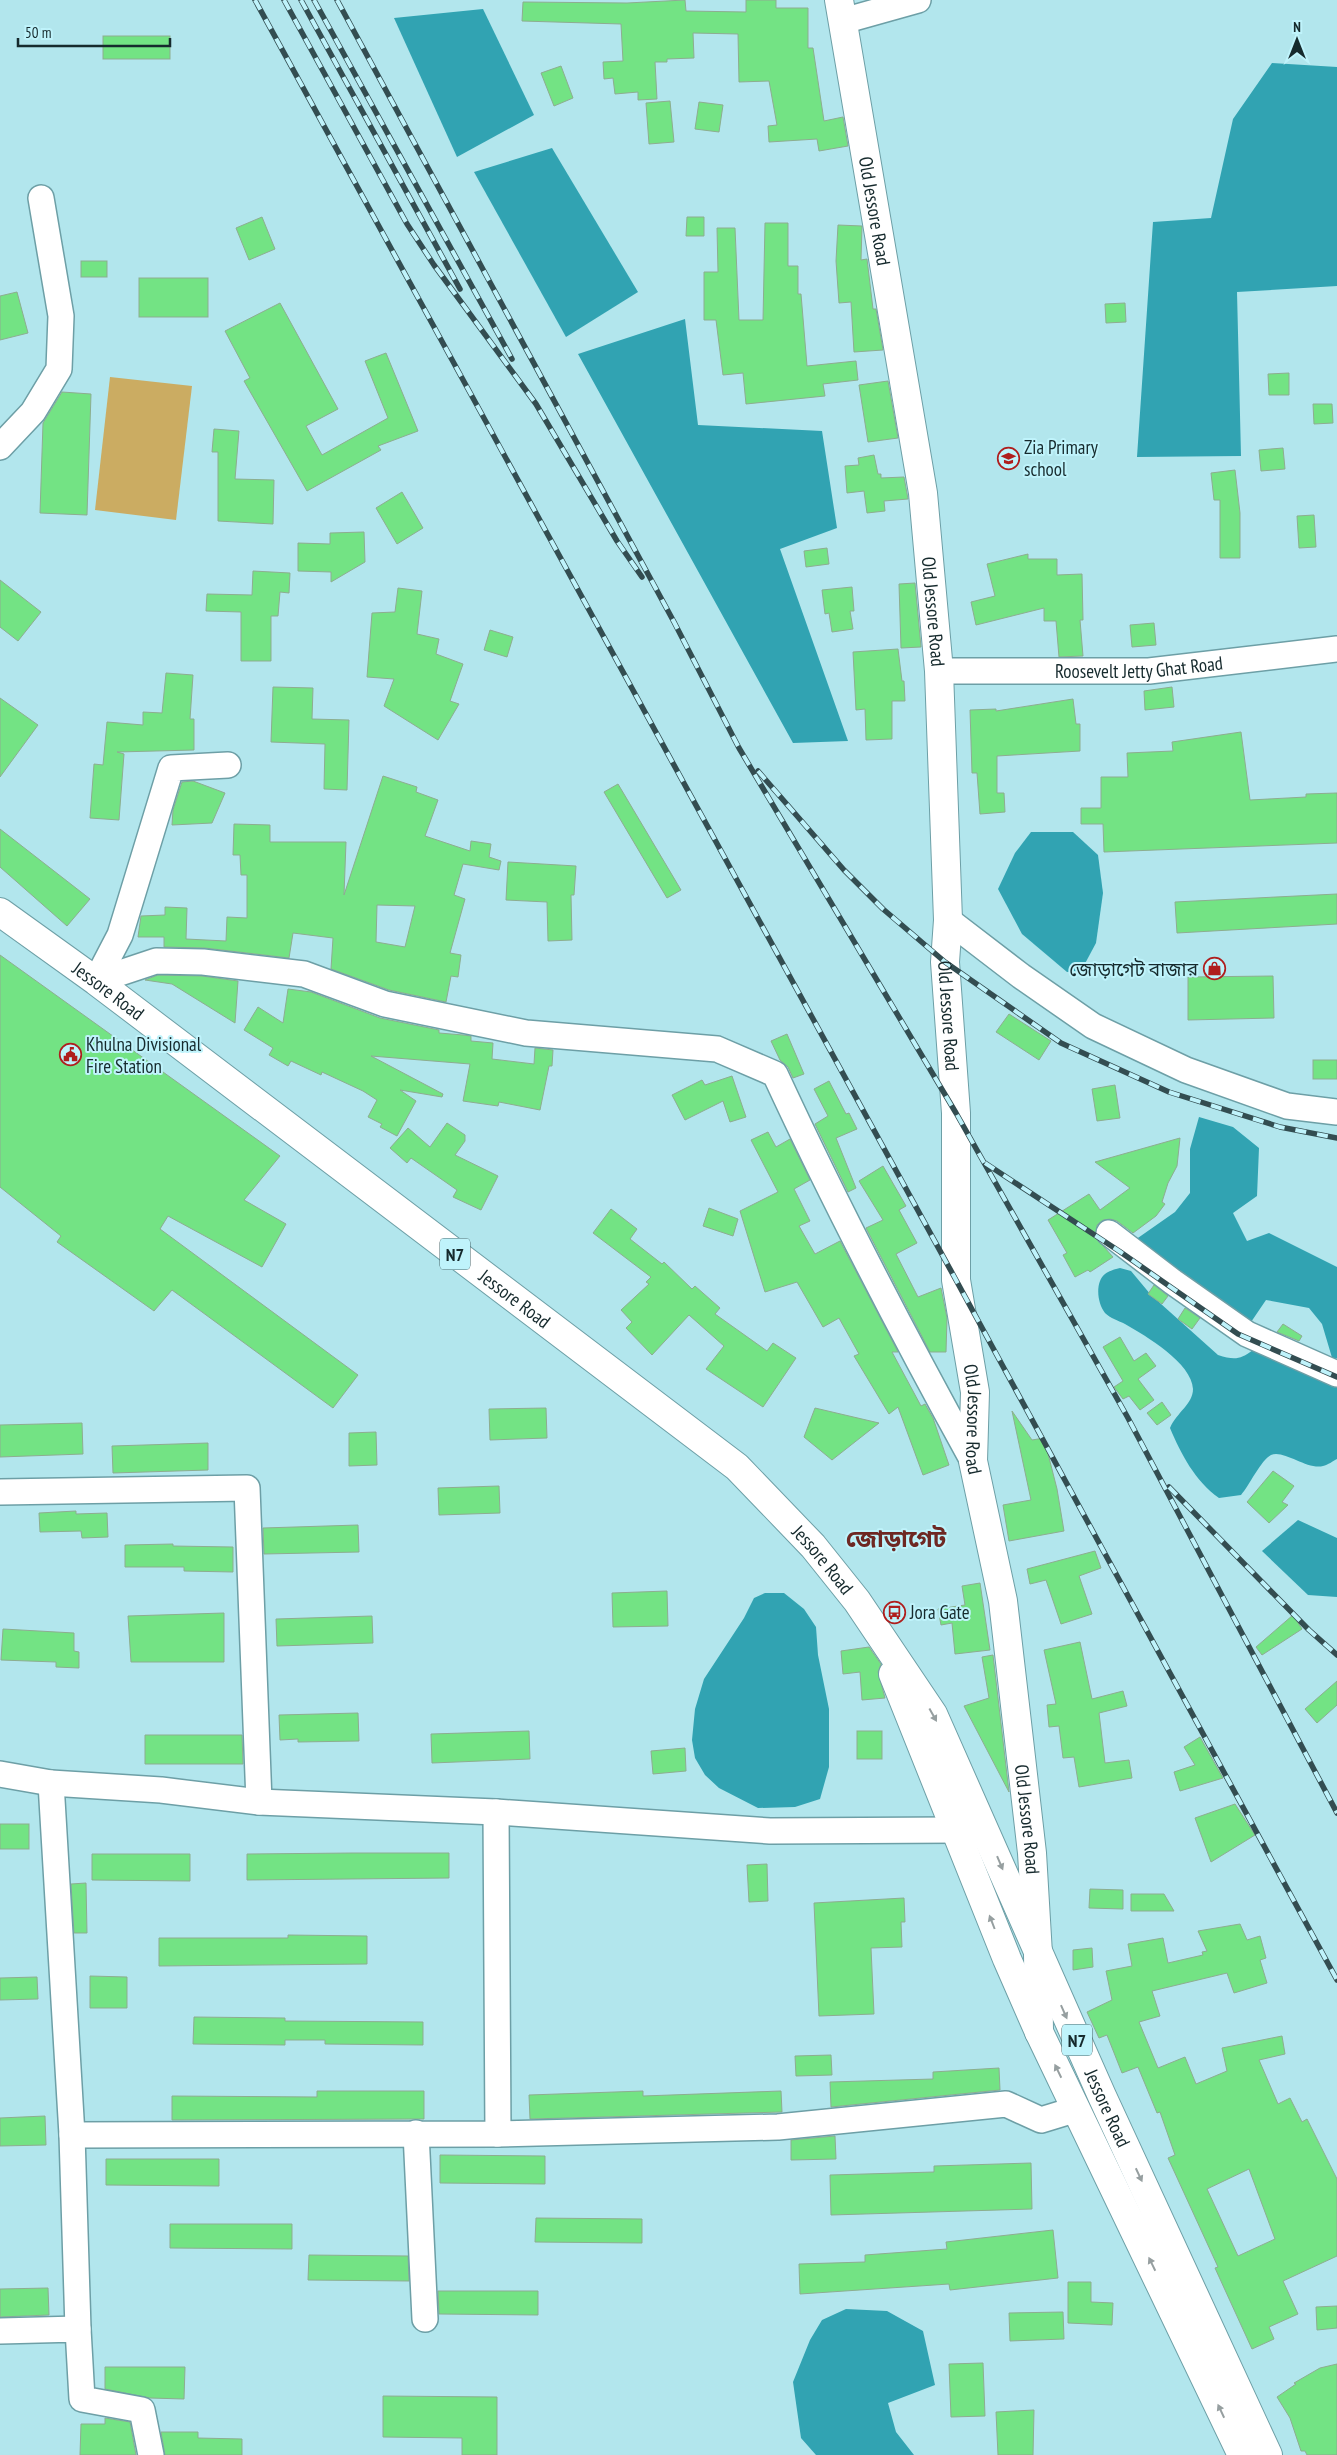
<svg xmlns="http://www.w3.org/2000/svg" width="1337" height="2455" font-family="'PT Sans Narrow','Noto Sans Bengali',sans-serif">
<rect width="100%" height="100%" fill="#b2e6ed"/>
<path fill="#cbac62" d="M110 377 192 386 176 520 95 510Z"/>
<g fill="#31a3b2">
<path d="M483 9 534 115 457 157 394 18Z"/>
<path d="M1272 63 1337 67V286L1237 292 1241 456 1137 457 1153 222 1211 218 1233 119Z"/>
<path d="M552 148 638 292 566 337 474 172Z"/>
<path d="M685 319 698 425 822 431 837 528 780 549 848 741 793 743 578 354Z"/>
<path d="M1031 832H1073L1098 855 1103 893 1096 943 1081 971 1067 972 1022 934 998 889 1015 853Z"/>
<path d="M1199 1117 1233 1127 1259 1148 1257 1196 1233 1213 1247 1241 1269 1233 1337 1267V1358L1333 1361 1322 1324 1309 1308 1266 1300 1249 1325 1135 1240 1175 1212 1190 1193V1149Z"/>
<path d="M1120 1268 1131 1271 1151 1295 1218 1355C1234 1360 1240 1360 1253 1350L1337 1382V1459C1333 1461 1328 1465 1323 1466 1307 1470 1283 1449 1271 1455 1261 1460 1249 1486 1241 1495L1219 1498C1195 1481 1181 1454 1170 1428 1177 1412 1193 1404 1193 1389 1192 1363 1146 1336 1125 1324 1119 1321 1110 1318 1105 1313 1097 1303 1095 1282 1105 1274 1109 1271 1115 1269 1120 1268Z"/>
<path d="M1298 1520 1337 1538V1597L1308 1595 1262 1551Z"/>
<path d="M765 1593H784L804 1609 816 1627 818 1655 829 1709V1767L820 1799 795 1807 758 1808 719 1788 705 1775 695 1758 692 1740 695 1709 704 1679 744 1618 754 1598Z"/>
<path d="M846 2309 887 2311 923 2331 935 2385 888 2403 896 2432 914 2455H816L801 2438 793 2382 810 2340 822 2320Z"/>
</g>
<g fill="#73e384" stroke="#8dad90" fill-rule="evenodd">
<path d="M685 0 686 11 746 12V0H776V8H808V48H813L824 121 843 117 848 146 819 151 817 139 769 142 768 126 777 125 769 81 739 82 738 34 693 33 694 58 667 59V62H655L657 99 638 100V92L615 94 613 78 604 79 603 62 623 61 621 24 522 21 523 2 627 3Z"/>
<rect x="103" y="36" width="67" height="23"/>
<path d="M561 66 573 98 554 106 541 73Z"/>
<path d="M670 101 674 142 649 144 646 103Z"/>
<path d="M699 102 723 105 719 132 695 129Z"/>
<path d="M262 217 275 249 249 260 236 228Z"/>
<path d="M687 217H704V236H686Z"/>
<path d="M765 223H788V266H798V294H801L807 366 856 361 858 380 823 384 825 396 746 404 743 373 723 375 716 320H704V272H718L717 228H735L739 320H763Z"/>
<path d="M838 225 862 226 861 260 867 259 873 309H876L883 350 854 352 851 302 839 303 836 261Z"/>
<rect x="81" y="261" width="26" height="16"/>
<rect x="139" y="278" width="69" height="39"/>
<path d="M17 292 28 333 0 340V296Z"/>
<path d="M280 303 338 409 306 426 322 455 388 418 365 361 386 353 418 431 378 446 381 450 307 491 244 381 250 378 225 331Z"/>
<path d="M1125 303 1126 322 1106 323 1105 304Z"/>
<path d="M1289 373V395H1269L1268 374Z"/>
<path d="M888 381 898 438 868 442 859 385Z"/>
<path d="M62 392 91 394 87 515 40 513 43 423Z"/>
<path d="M1313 404H1332L1333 423 1314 424Z"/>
<path d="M214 429 239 431 235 479 274 480 273 524 218 521V452H212Z"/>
<path d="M1283 448 1285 469 1261 471 1259 450Z"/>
<path d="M874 455 878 474H881V478L904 477 908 499 884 501 885 511 867 513 864 491 847 493 845 466 859 465 858 458Z"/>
<path d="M1235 470 1240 513V558H1220V500H1214L1211 473Z"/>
<path d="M402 492 423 528 397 544 376 508Z"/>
<path d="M1314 515 1316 547 1299 548 1297 516Z"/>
<path d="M364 532 365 562 331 582V572L298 571V543L330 544V533Z"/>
<path d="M827 548 829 564 806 567 804 551Z"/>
<path d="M1028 554V559H1057V575L1082 574 1083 620H1080L1083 656 1059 657 1056 621H1044V608L976 625 971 602 995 596 987 564Z"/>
<path d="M253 571 290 573 289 593 280 592 278 616H271V661H241V612L206 611 207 594 252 595Z"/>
<path d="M0 580 41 612 18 641 0 627Z"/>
<path d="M915 583 921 647 901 648 899 584Z"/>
<path d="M852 587 854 611H850L853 629 832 632 829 613 825 614 822 590Z"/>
<path d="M398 588 422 591 417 634 439 639 436 654 463 664 450 701 459 704 438 740 384 706 394 679 367 677 372 613 395 612Z"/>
<path d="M1154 623 1156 645 1132 647 1130 625Z"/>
<path d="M490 630 513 637 507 657 484 650Z"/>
<path d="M898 649 902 681H904L905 701H892V739L866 740 865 709 856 710 853 652Z"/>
<path d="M166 673 193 675 190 719H194V750L117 752 124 754 119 820 90 818 94 764 103 765 107 722 143 725V712L162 713Z"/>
<path d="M273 687 313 688 312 719 349 720 347 790 324 789 325 744 271 742Z"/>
<path d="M1172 687 1174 707 1145 710 1144 691Z"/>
<path d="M0 698 38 725 0 777Z"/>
<path d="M1073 699 1076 724H1080V751L997 756V793H1004L1005 812 980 814 977 773H972L970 710 996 709V711Z"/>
<path d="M1241 732 1250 800 1306 797V794L1337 793V843L1104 852 1103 824H1081V808H1101V777H1128L1127 753 1173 751 1172 742Z"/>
<path d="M383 776 417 787 416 792 438 800 425 836 470 851 471 841 491 844 489 857 501 861 499 870 463 864 454 895 465 899 450 953 461 955 458 977 451 976 446 1002 389 990 331 969 333 938 293 933 289 958 205 948 164 947V937H138L141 916 165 915V907L187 908 186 939 226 941 227 917 247 918V875H241L240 855H233L234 824 270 825V842H346L344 895ZM377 905 415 906 405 947 376 942Z"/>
<path d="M193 781 225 793 212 823 172 825 173 810 182 782Z"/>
<path d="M618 784 681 890 667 898 604 792Z"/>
<path d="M0 829 90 899 67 926 0 867Z"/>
<path d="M508 862 576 866 574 895H571L572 940 548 941 547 902 506 900Z"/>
<path d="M1337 894V924L1177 933 1175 902Z"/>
<path d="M0 955 280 1156 244 1200 286 1224 262 1267 168 1216 160 1229 358 1375 333 1408 172 1290 154 1311 57 1242 61 1236 0 1187Z"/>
<path d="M158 975 202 976 238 981 235 1023 172 984 145 980Z"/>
<path d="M1273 976 1274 1018 1188 1020V977Z"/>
<path d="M288 989 311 992 380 1018 439 1030V1033L463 1035 471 1036V1041L493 1043 492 1059 534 1064 535 1048 553 1050 552 1066H549L540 1110 499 1102 498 1106 463 1101 470 1064 371 1056 443 1094 442 1097 400 1090 416 1101 397 1136 380 1127 382 1124 368 1117 377 1100 363 1091 322 1072 321 1075 291 1061 288 1066 269 1055 273 1048 244 1030 258 1007 283 1023Z"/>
<path d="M1009 1014 1051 1041 1039 1060 996 1032Z"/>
<path d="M787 1034 804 1074 793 1078 788 1067 780 1060 771 1041Z"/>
<rect x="1313" y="1060" width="24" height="19"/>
<path d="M732 1076 746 1117 730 1122 723 1101 685 1120 672 1095 702 1080 705 1085Z"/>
<path d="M829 1081 846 1114 849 1113 857 1129 836 1138 856 1188 848 1192 815 1124 828 1116 814 1089Z"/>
<path d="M1115 1085 1120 1118 1097 1121 1092 1089Z"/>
<path d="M447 1123 465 1135V1141L455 1155 498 1176 481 1210 453 1197 457 1190 411 1158 407 1163 390 1148 408 1128 430 1147Z"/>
<path d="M768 1132 776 1147 790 1139 810 1180 794 1189 810 1221 799 1226 815 1254 840 1241 898 1352H892L921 1406 925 1404 933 1418 949 1465 923 1475 898 1407 889 1414 854 1356 859 1354 839 1318 823 1327 797 1282 765 1292 740 1211 778 1192 751 1140Z"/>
<path d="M1180 1138 1177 1166 1168 1183 1162 1202 1165 1204 1156 1216 1133 1233 1117 1221 1110 1219 1103 1220 1097 1225 1096 1238 1113 1257 1090 1272 1088 1270 1075 1277 1063 1255 1067 1253 1048 1220 1089 1194 1100 1210 1130 1188 1095 1162Z"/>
<path d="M883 1166 906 1206 899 1210 917 1243 896 1254 918 1297 941 1288 947 1318 946 1352H930L866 1228 883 1220 859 1181Z"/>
<path d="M709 1208 738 1219 733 1236 703 1226Z"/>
<path d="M611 1209 637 1229 630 1239 662 1264 664 1262 692 1289 695 1286 720 1308 715 1314 767 1351 773 1343 796 1358 763 1407 706 1369 724 1346 689 1315 652 1355 626 1328 632 1322 621 1310 649 1284 646 1282 651 1277 593 1233Z"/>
<path d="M1154 1285 1168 1296 1162 1304 1148 1294Z"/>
<path d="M1185 1308 1200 1318 1192 1329 1178 1319Z"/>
<path d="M1283 1324 1302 1336 1299 1341 1277 1332Z"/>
<path d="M1120 1337 1134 1361 1146 1353 1156 1366 1138 1379 1154 1400 1140 1410 1129 1396 1123 1399 1114 1387 1123 1381 1103 1347Z"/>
<path d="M1162 1402 1171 1415 1157 1425 1147 1413Z"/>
<path d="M546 1408 547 1438 490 1440 489 1409Z"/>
<path d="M815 1408 879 1423 832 1460 804 1437Z"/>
<path d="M1012 1411 1032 1440 1044 1438 1057 1489 1064 1531 1009 1541 1003 1505 1031 1500Z"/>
<path d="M82 1423 83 1454 0 1457V1425Z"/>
<path d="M376 1432 377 1465 349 1466V1433Z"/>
<path d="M208 1443V1470L113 1473 112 1446Z"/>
<path d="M1273 1471 1294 1486 1282 1502 1288 1505 1269 1523 1247 1502Z"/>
<path d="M499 1486 500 1513 439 1515 438 1488Z"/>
<path d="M76 1511V1514L107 1513 108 1537 82 1538 81 1531 40 1532 39 1513Z"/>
<path d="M358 1525 359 1552 264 1554 263 1528Z"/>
<path d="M173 1544V1546L233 1547V1572L184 1571V1567H125V1545Z"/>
<path d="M1095 1551 1101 1568 1079 1576 1092 1614 1061 1624 1046 1580 1030 1584 1027 1569Z"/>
<path d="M980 1583 990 1650 955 1654 952 1623 941 1625 938 1609 965 1605 962 1586Z"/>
<path d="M667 1591 668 1626 613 1627 612 1593Z"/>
<path d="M224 1613V1662H131L128 1616Z"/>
<path d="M1293 1615 1302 1629 1262 1655 1256 1647Z"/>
<path d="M372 1616 373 1643 277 1646 276 1619Z"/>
<path d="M3 1629 74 1633V1651L79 1652V1668L56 1667V1662L1 1660Z"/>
<path d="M1080 1642 1092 1699 1123 1691 1127 1706 1099 1713 1105 1763 1129 1760 1132 1778 1079 1787 1074 1757 1063 1758 1059 1726 1049 1727 1047 1705 1056 1704 1044 1650Z"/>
<path d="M869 1647 881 1664 878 1672 885 1698 862 1700 860 1672 843 1674 841 1651Z"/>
<path d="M993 1655 1009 1792 964 1706 989 1698 982 1657Z"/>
<path d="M1337 1681V1705L1317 1723 1305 1709Z"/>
<path d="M358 1713 359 1741 298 1742V1739L280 1740 279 1715Z"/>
<path d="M529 1731 530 1759 432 1763 431 1734Z"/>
<rect x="857" y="1731" width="25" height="28"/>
<path d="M145 1735H242L243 1764H145Z"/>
<path d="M1200 1737 1223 1778 1180 1791 1174 1772 1195 1765 1184 1747Z"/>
<path d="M685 1748 686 1771 653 1774 651 1751Z"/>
<path d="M1235 1804 1255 1835 1211 1862 1195 1818Z"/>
<rect x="0" y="1824" width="29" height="25"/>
<path d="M352 1853H449V1878L247 1880V1854Z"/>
<path d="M92 1854H190V1881L92 1880Z"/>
<path d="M767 1864 768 1901 749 1902 747 1865Z"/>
<path d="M86 1883 87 1933H74L71 1884Z"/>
<path d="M1090 1889 1123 1890V1909L1089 1908Z"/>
<path d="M1131 1894H1164L1174 1911H1131Z"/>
<path d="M904 1898 905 1922H901L902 1947 871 1948 874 2014 819 2016 814 1903Z"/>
<path d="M1240 1924 1247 1940 1260 1936 1266 1958 1260 1960 1267 1983 1234 1993 1227 1973 1152 1991 1160 2016 1139 2022 1158 2068 1185 2057 1196 2084 1227 2071 1222 2048 1282 2036 1285 2054 1259 2060 1278 2104 1290 2098 1302 2122 1307 2119 1337 2179V2256L1283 2281 1298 2314 1269 2327 1274 2339 1252 2349 1215 2268 1218 2267 1168 2158 1175 2155 1160 2112 1157 2113 1138 2067 1122 2073 1107 2035 1099 2038 1087 2012 1112 2000 1106 1971 1132 1966 1128 1944 1163 1938 1168 1963 1203 1955 1202 1952 1207 1951 1198 1931ZM1249 2169 1275 2239 1238 2256 1207 2189Z"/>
<path d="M288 1935 367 1936V1964L159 1966V1938H288Z"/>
<path d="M1092 1948 1093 1967 1073 1970V1950Z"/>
<path d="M90 1976 127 1977V2008H90Z"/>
<path d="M37 1977 38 1999 0 2000V1978Z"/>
<path d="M194 2017 285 2018V2021L423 2022V2045L325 2044V2040H285V2045L193 2044Z"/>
<path d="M831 2055 832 2075 796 2076 795 2056Z"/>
<path d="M999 2068 1000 2090 831 2107 830 2082 933 2079V2072Z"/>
<path d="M317 2091H424V2119L172 2120V2096L317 2097Z"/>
<path d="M643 2091V2096L781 2091 782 2112 530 2119 529 2095Z"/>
<path d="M45 2116 46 2145 0 2146V2118Z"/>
<path d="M835 2136 836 2159 791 2160V2140Z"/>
<path d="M440 2155 545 2156V2184L440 2183Z"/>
<path d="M106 2159H219V2186L106 2185Z"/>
<path d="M1031 2163 1032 2209 831 2215 830 2175 934 2172V2166Z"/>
<path d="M536 2218 642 2219V2243L535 2242Z"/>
<path d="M170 2224H292V2249L170 2248Z"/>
<path d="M1053 2230 1058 2278 950 2290 949 2284 800 2294 799 2264 865 2262V2255L947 2249 946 2242Z"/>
<path d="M309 2255 408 2256 409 2281 308 2280Z"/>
<path d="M1068 2282H1091V2302L1113 2303 1112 2325 1068 2323Z"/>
<path d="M48 2288 49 2315 0 2317V2289Z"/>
<path d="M438 2291H538V2315L439 2314Z"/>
<path d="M1337 2306V2328L1317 2330 1316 2307Z"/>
<path d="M1063 2312 1064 2339 1010 2341 1009 2313Z"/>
<path d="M983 2363 985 2416 951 2417 949 2364Z"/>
<path d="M1337 2364V2455H1307L1305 2451H1301L1290 2418 1277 2397 1296 2384 1294 2383 1320 2368Z"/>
<path d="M105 2367H185L184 2399 150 2398 105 2389Z"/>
<path d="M383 2396 497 2397V2455H462V2438L383 2437Z"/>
<path d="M1034 2410 1033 2455H998L996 2412Z"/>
<path d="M105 2418 130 2422 136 2455H80L81 2424H105Z"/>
<path d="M161 2432H198V2438L242 2439V2455H165Z"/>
</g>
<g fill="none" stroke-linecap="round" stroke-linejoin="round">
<defs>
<g id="minor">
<path d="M843 21 918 0"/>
<path d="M0 447 33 412 59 369 61 316 41 198"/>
<path id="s1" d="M939 671H1149L1337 649"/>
<path d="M228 765 171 768 120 935 96 981 156 961 203 962 304 974 385 1004 526 1033 717 1049 775 1074C836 1206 903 1334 973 1461"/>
<path d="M948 920 1021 976 1093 1026 1186 1070 1287 1106 1337 1112"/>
<path d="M1109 1233 1173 1282 1247 1334 1337 1374"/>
<path d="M0 1492 247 1488 259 1802"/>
<path d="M0 1774 51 1783 161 1790 259 1802 496 1812 770 1831 957 1830"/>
<path d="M51 1783 72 2135 78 2329"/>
<path d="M496 1812 498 2134"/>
<path d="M416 2133 425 2319"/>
<path d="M72 2135 498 2134 778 2127 1006 2104 1041 2120 1077 2109"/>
<path d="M0 2331 78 2329 82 2399 142 2410 151 2455"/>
</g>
<g id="major">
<path id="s2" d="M839 0 923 493 939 671 948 920 945 962 956 1113V1280L975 1392 973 1461 1003 1601 1032 1853 1038 1954 1039 2032"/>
</g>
<g id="highway">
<path id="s3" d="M0 912 96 981 737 1467 813 1546 857 1601 933 1714 1102 2096 1268 2455"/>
<path d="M893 1674 1007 1959 1039 2032 1242 2455"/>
</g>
</defs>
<use href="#minor" stroke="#6d9fa6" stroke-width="28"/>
<use href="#major" stroke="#6d9fa6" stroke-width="30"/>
<use href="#highway" stroke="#6d9fa6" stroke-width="30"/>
<use href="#minor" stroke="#fff" stroke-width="25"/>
<use href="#major" stroke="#fff" stroke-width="28"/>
<use href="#highway" stroke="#fff" stroke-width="28"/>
<defs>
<g id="rail">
<path d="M255 0 956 1280 1337 1980"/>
<path d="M284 0 407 224 434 265 536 404 617 541 642 577"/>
<path d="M301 0 460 289"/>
<path d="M314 0 512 359"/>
<path d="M337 0 674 622 739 748 956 1113 1128 1418 1337 1813"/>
<path d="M758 771 844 870 883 909 945 962 1061 1043 1169 1092 1280 1127 1337 1138"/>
<path d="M985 1163 1119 1251 1238 1334 1337 1377"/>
<path d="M1169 1487 1309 1630 1337 1655"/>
</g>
</defs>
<use href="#rail" stroke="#334d51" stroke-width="5.5"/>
<use href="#rail" stroke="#bff3fb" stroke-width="4" stroke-dasharray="11" stroke-linecap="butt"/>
</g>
<defs><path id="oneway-solid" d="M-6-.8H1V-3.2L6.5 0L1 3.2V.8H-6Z" transform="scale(1.25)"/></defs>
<g fill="#969fa0">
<use href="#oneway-solid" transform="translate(933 1715) rotate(61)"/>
<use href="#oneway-solid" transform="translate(1000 1863) rotate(67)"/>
<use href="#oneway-solid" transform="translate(992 1922) rotate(-111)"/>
<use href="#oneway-solid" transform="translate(1064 2012) rotate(66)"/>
<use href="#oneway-solid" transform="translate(1058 2071) rotate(-116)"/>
<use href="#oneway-solid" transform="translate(1139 2175) rotate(65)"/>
<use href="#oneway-solid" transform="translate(1152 2264) rotate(-116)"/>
<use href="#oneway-solid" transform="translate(1221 2411) rotate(-115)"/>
</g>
<defs>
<symbol id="school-ring" viewBox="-11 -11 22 22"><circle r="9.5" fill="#bff3fb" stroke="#af1e1d" stroke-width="1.5"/><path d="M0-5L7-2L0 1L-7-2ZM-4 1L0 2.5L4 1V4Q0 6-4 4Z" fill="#af1e1d"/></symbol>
<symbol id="shop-ring" viewBox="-11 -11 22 22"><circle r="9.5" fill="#bff3fb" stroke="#af1e1d" stroke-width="1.5"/><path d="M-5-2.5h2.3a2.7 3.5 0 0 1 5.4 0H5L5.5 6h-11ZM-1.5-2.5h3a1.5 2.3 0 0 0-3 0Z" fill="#af1e1d"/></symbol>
<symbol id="civic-ring" viewBox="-11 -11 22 22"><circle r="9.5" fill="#bff3fb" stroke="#af1e1d" stroke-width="1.5"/><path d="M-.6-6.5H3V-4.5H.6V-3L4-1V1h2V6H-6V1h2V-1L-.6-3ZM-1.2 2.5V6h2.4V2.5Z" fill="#af1e1d"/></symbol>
<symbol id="bus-ring" viewBox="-11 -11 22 22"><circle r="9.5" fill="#bff3fb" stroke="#af1e1d" stroke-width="1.5"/><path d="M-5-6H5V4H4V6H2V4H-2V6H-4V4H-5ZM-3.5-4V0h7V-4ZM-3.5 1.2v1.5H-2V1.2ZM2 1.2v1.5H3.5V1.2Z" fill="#af1e1d"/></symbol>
</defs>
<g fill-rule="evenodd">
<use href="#school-ring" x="996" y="446" width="25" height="25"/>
<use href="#shop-ring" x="1202" y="956" width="25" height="25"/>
<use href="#civic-ring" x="58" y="1042" width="25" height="25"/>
<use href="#bus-ring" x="882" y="1600" width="25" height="25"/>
</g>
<g text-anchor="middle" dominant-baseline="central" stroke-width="4" stroke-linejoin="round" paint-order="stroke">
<g fill="#bff3fb" stroke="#49666b" stroke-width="1">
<rect x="440" y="1238.5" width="30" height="31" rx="4"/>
<rect x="1062" y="2024.5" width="30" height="31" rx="4"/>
</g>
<g font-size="18" font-weight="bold" fill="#162a2d">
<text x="455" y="1254">N7</text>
<text x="1077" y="2040">N7</text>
</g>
<g font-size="19" fill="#162a2d" stroke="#bff3fb">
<text stroke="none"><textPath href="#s2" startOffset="214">Old Jessore Road</textPath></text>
<text stroke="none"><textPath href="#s2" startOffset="619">Old Jessore Road</textPath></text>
<text stroke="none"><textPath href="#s1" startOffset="200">Roosevelt Jetty Ghat Road</textPath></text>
<text stroke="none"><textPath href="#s3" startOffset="134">Jessore Road</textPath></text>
<text stroke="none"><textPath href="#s2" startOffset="1024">Old Jessore Road</textPath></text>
<text stroke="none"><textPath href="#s3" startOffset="644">Jessore Road</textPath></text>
<text stroke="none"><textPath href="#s2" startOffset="1429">Old Jessore Road</textPath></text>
<text stroke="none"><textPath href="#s3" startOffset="1049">Jessore Road</textPath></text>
<text stroke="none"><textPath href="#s2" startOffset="1834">Old Jessore Road</textPath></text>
<text stroke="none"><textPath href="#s3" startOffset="1670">Jessore Road</textPath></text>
</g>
<g font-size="19" fill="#162a2d" stroke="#bff3fb" text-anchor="start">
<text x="1024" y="447">Zia Primary<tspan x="1024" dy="22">school</tspan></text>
<text x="1198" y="969" text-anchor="end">জোড়াগেট বাজার</text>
<text x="86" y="1044">Khulna Divisional<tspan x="86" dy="22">Fire Station</tspan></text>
<text x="910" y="1612">Jora Gate</text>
</g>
<g font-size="24" font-weight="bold" fill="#6e2823" stroke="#bff3fb">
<text x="896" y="1538">জোড়াগেট</text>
</g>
</g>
<g transform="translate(1297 40)" stroke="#bff3fb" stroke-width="4" paint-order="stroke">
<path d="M0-4L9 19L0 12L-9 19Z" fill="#162a2d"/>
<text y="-8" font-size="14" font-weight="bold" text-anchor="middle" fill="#162a2d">N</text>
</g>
<path d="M18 38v8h152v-8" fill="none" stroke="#162a2d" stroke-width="2.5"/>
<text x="25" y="38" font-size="15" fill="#162a2d" stroke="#bff3fb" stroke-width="4" paint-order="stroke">50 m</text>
</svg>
